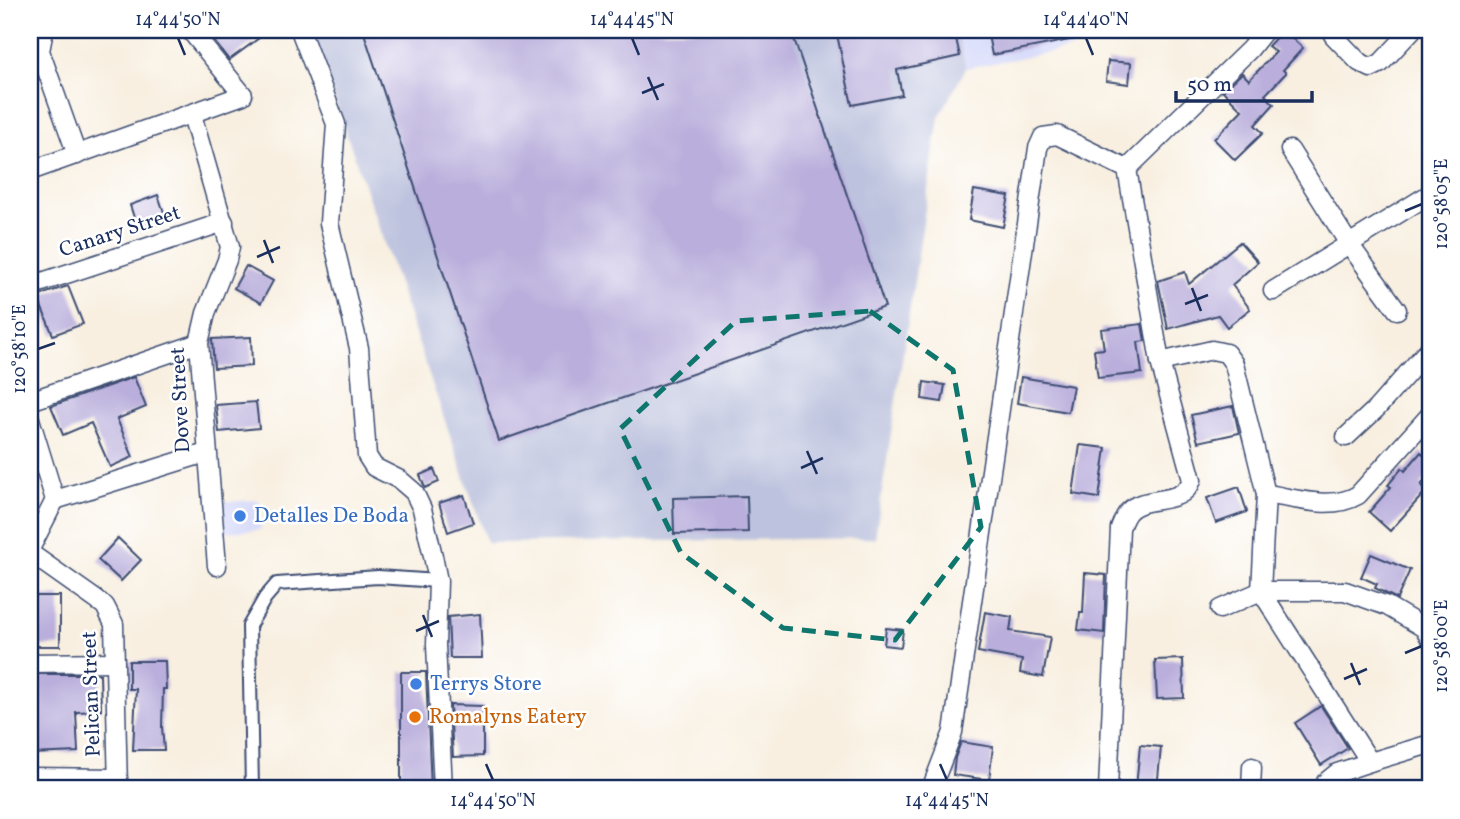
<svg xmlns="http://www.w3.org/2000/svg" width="1460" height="819" font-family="Vollkorn,serif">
<rect width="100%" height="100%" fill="#fff"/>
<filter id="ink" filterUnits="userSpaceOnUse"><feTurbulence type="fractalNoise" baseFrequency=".0143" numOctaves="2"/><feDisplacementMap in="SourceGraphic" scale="14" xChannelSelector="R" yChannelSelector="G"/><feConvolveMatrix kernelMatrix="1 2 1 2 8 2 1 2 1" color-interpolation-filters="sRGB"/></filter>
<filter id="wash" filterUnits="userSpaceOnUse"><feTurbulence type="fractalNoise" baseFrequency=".00686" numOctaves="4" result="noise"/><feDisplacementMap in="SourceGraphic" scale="28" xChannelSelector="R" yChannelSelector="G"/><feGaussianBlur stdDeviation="1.57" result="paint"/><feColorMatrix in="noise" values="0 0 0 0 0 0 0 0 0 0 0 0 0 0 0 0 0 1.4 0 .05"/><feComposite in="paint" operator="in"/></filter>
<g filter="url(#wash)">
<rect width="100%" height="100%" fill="#f8efe0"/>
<g fill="#d4d8f9">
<path d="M957 30H1170L966 68Z"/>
<path d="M259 500 261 530 220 532 218 502Z"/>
</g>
<path fill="#bdc3de" d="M311 30H957L966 68 939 117 875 538 487 543Z"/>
<g id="blocks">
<g fill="#baafdc">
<path d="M221 30H270L229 60 211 37Z"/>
<path d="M363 30H791L885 307 499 441Z"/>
<path d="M836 30H954L960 56 897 70 902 95 852 105Z"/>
<path d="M987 30H1084L1085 37 992 55Z"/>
<path d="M1283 30 1303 48 1283 70 1286 73 1265 95 1274 104 1255 125 1263 133 1235 160 1214 139 1242 110 1223 91 1242 73 1249 80 1276 52 1268 46Z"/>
<path d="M1108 61 1131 63 1129 84 1106 81Z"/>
<path d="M974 190 1009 196 1003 227 969 220Z"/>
<path d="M158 195 167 221 138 230 130 205Z"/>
<path d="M1240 242 1258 262 1232 285 1250 309 1227 327 1218 315 1168 329 1158 281 1185 272 1189 284Z"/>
<path d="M246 266 273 281 261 303 234 288Z"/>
<path d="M68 286 83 324 53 335 37 296Z"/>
<path d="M1142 324 1145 341 1138 342 1142 373 1098 378 1094 350 1104 349 1101 329Z"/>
<path d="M251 337 252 366 214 368 212 339Z"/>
<path d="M134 377 146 407 117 419 133 457 110 467 91 423 63 435 51 406Z"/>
<path d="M1021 377 1073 386 1068 412 1017 403Z"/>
<path d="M924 382 945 385 942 402 922 399Z"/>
<path d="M256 402 259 428 219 432 216 405Z"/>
<path d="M1233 406 1239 433 1198 442 1191 415Z"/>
<path d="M1080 445 1106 448 1099 498 1073 494Z"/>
<path d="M1421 452 1430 461V473L1421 485 1427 490 1390 531 1369 512 1391 487 1388 485 1402 468 1405 471Z"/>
<path d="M434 469 439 482 425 488 420 475Z"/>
<path d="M1239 487 1247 512 1216 523 1207 498Z"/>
<path d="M464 495 473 523 448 532 439 503Z"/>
<path d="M747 496 748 532 674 534 673 498Z"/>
<path d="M118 538 141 560 121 581 98 560Z"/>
<path d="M1371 554 1410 570 1397 599 1375 588 1377 584 1361 577Z"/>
<path d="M1085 573 1106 575 1104 633 1078 630 1080 613H1083Z"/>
<rect x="30" y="596" width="30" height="50"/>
<path d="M985 612 1012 617 1010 631 1050 637 1043 677 1020 673 1022 660 978 652Z"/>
<path d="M480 614 482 658H450L448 617Z"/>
<path d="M886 628 903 630 901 647 884 645Z"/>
<path d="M1183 659 1184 698 1157 699 1155 660Z"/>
<path d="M129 661H165L166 689H163L162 727 164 750H133L136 689H129Z"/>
<path d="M401 672H426L431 789H401Z"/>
<path d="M31 674H100L101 711 76 712 78 752 30 754Z"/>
<path d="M450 705 483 706V756L453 757Z"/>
<path d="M1321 706 1348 748 1321 765 1295 723Z"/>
<path d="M961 742 993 747 989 780 953 775 955 758Z"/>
<path d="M1140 745 1161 747 1157 789 1136 787Z"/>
</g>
</g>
</g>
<g filter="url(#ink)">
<use href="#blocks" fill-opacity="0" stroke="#3c4c72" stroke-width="2"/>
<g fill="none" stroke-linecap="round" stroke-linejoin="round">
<defs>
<path id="pedestrian" d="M252 789 249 626 265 598 277 584 378 577 438 581"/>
<g id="minor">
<path d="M44 30 40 51 77 155"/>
<path d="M300 30 336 124 329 223 359 348 367 456 374 467 400 480 414 492 422 509 433 556 438 581 436 645 443 789"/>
<path d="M1333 35 1359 62 1371 68 1381 63 1412 30"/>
<path d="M192 115 230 247 227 260 206 313 199 343 217 566"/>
<path d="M1290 150 1349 244 1397 310"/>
<path d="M1127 169 1250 49 1265 30"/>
<path d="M30 171 243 95 190 30"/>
<path d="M30 286 224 222"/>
<path d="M1273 291 1430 194"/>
<path d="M1160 362 1212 350 1226 353 1234 364 1266 494 1261 591 1370 762 1430 744"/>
<path d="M30 401 199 343"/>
<path d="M30 419 55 500"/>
<path d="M1346 437 1376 409 1430 348"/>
<path d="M1266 494C1295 498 1331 511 1358 495L1430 415"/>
<path d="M55 500 206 453"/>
<path d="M30 549 55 500"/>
<path d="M30 553 105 606 114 624 118 789"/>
<path d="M1220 609 1261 591H1345L1387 606 1424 628 1430 638"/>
<path d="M30 663 115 662"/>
<path d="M30 777 118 778"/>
<path d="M931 789 953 732 1038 148 1043 137 1057 135 1127 169 1160 362 1192 480C1182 508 1145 493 1128 512 1124 517 1122 523 1120 528L1108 789"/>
<path d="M1251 789 1252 767"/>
<path d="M1326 789V782L1337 773 1370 762"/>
</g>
</defs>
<use href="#pedestrian" stroke="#3c4c72" stroke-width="16"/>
<use href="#minor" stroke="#3c4c72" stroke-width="21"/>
<use href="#pedestrian" stroke="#fff" stroke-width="12"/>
<use href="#minor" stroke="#fff" stroke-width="18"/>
</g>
</g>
<path fill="none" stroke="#0f766e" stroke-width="5" stroke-dasharray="14 9" stroke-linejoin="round" d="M870 311 953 370 981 527 895 640 783 628 681 553 620 429 736 321Z"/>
<path fill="none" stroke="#1b2f5e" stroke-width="2.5" d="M178 38 185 55M632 38 639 55M1086 38 1093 55M648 77 658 100M642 93 664 84M1405 211 1422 204M264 240 273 263M257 257 280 247M1192 288 1201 311M1185 304 1208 295M38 349 55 343M807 451 817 474M801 468 823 458M423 615 432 637M416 631 439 621M1405 653 1422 646M1351 663 1360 685M1344 679 1367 669M486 764 493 780M940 764 947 780"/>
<g fill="#3f7fe0" stroke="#fff" stroke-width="2.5">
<circle cx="240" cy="516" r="7"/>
<circle cx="416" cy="684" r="7"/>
</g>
<circle fill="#e8710a" stroke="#fff" stroke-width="2.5" cx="415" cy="717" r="7"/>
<g text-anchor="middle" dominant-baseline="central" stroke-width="5" stroke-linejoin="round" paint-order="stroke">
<g font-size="21" fill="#1b2f5e" stroke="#fff">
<text transform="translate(120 232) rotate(-18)">Canary Street</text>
<text transform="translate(181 400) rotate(-93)">Dove Street</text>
<text transform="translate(92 694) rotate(-92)">Pelican Street</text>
</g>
<g font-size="21" fill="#366cbe" stroke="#fff" text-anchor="start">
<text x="254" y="516">Detalles De Boda</text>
<text x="430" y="684">Terrys Store</text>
</g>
<g font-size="21" fill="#c56008" stroke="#fff" text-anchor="start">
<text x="429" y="717">Romalyns Eatery</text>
</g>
</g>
<rect width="1460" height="819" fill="none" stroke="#fff" stroke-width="77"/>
<path d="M1176 91v10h136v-10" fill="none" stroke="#1b2f5e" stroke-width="3.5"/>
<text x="1187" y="91" font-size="21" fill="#1b2f5e" stroke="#ffffff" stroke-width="5" paint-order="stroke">50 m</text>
<rect x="38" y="38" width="1384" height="742" fill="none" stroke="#1b2f5e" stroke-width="2.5"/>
<g font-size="18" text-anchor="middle" fill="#1b2f5e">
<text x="178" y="25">14°44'50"N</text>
<text x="632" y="25">14°44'45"N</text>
<text x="1086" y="25">14°44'40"N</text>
<text transform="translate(1441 204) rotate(-90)" y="6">120°58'05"E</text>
<text transform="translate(19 349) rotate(-90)" y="6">120°58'10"E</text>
<text transform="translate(1441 646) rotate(-90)" y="6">120°58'00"E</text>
<text x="493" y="806">14°44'50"N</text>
<text x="947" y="806">14°44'45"N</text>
</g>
</svg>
